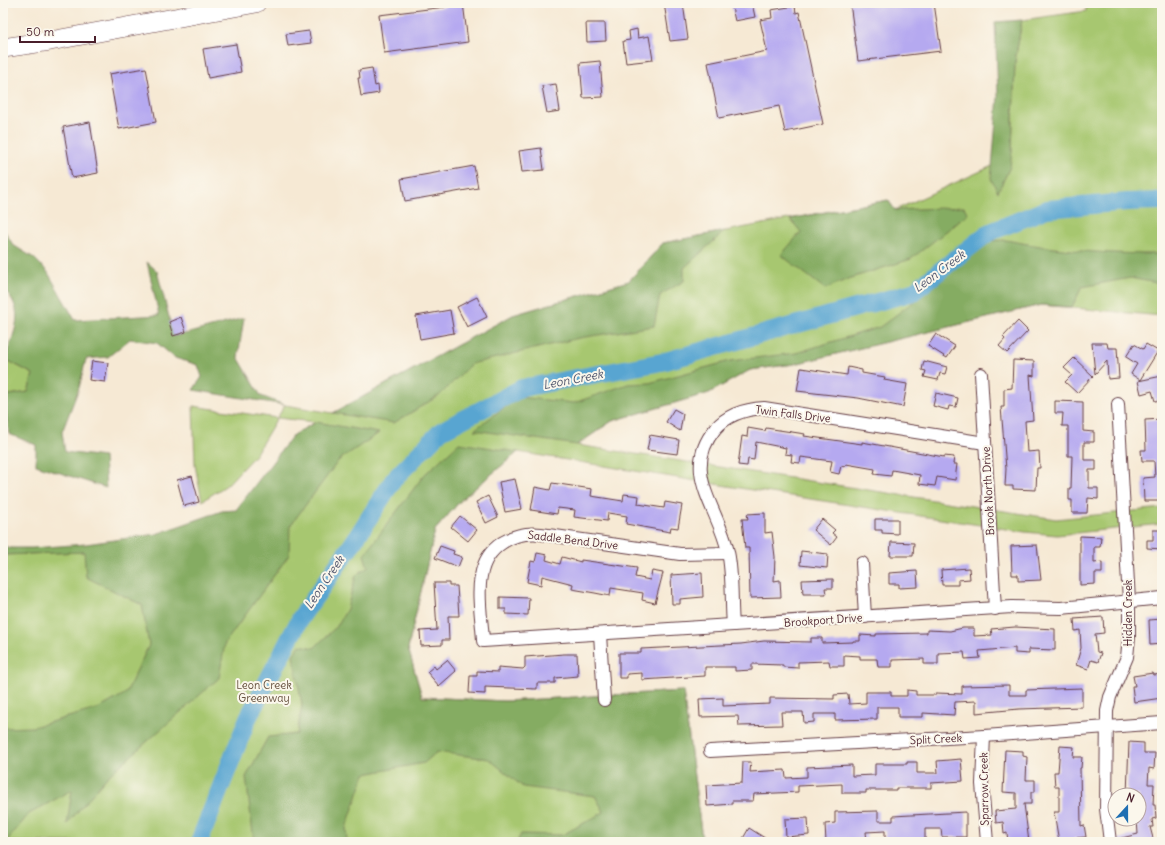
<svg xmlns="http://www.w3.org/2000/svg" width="1165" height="845" font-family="Delius,sans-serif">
<rect width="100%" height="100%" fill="#fbf7ec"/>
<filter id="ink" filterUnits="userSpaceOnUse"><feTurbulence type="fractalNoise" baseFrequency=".025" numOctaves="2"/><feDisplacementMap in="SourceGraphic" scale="8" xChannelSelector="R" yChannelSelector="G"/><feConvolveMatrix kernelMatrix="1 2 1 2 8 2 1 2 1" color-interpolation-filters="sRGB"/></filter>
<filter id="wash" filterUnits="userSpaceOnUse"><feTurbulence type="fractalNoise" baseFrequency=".012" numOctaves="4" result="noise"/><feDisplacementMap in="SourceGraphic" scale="16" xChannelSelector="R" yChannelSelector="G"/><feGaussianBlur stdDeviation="0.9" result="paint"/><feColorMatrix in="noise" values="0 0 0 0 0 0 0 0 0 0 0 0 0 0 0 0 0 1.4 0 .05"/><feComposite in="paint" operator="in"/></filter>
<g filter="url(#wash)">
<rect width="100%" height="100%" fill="#f6e9d4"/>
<path fill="#ead1ec" d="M162 3H190L163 8Z"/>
<g fill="#a7c76f" stroke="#78734d">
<path d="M1086 3H1162V316L1041 305 794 364 750 370 709 393 612 421 577 445 1056 519 1162 508V524L1057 535 1025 532 758 491 518 452 462 499 435 530 408 648 422 697 505 701 683 691 702 839 706 842H3V555L232 545 293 435 315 422 277 418 255 455 227 485 202 501 195 465 193 406 277 418 285 405 333 413 513 315 629 281 663 243 888 200 895 210 992 166 1012 152 1015 61 1022 20 1086 11Z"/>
<path d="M3 358 33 374 28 392 3 396Z"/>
</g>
<g fill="#85ac62" stroke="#686646">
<path d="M1022 20 1015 61 1012 152 1010 167 998 192 991 179 998 96 995 22Z"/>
<path d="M888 200 895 210 964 207 968 214 911 259 848 279 825 289 781 255 801 232 790 219Z"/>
<path d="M3 228 13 245 34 258 47 271 75 320 159 315 147 262 157 271 174 336 189 333 244 318 238 357 261 396 285 405 193 390 202 377 198 365 175 358 157 343 130 339 108 357 86 359 79 388 62 432 65 452 104 457 106 488 36 465V445L9 434 3 396 28 392 33 374 5 359C14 331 27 312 3 288Z"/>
<path d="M725 231 684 268V281L660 295 654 326 579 338 471 364 440 395 394 423 333 413 513 315 629 281 663 243Z"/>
<path d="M1006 240C1060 251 1107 254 1162 254V284L1130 278 1082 287 1072 307 1041 305 794 364 750 370 709 393 612 421 577 445 474 430 518 397 574 403 628 384 649 383 730 361 796 353 880 327 942 280 986 241Z"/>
<path d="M316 422 379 433 339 460 290 526 289 555 225 643 219 678 107 777 67 824 72 790 29 814 6 842H3V728L33 727 100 708 126 693 149 645 142 605 86 577 84 552 3 555V545L9 548H32L86 544 156 534 222 511 236 510 293 435Z"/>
<path d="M459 443 518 452 462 499 435 530 408 648 422 697 505 701 683 691 702 839 706 842H517L521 834 562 835 604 812 595 796 523 787 489 759 437 752 424 763 365 774 346 828 347 842H254L246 777 268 737 297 734 302 705 293 655 300 645 314 648 337 626 347 609 356 575 368 567 364 555 424 475Z"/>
</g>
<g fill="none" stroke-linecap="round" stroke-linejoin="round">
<path stroke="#58a5d1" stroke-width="18" d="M199 842 248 718 301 617 351 546 394 479 441 431 522 388 662 362 913 292 988 233 1047 209 1127 202 1162 201"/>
</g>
<g id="blocks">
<g fill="#b5a9f0">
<path d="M445 3H463L468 42 384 53 379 15 445 7Z"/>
<path d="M664 3H683L688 39 670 41Z"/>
<path d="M731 3H752L755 17 735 21Z"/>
<path d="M850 3H934L941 51 858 61Z"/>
<path d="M795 6 796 13 799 12 823 124 785 132 779 106 719 118 708 63 767 51 760 20 772 18 771 10Z"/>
<path d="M586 23H605L606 41 587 42Z"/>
<path d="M637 29 638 38 649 36 653 60 626 63 623 41 630 40 629 31Z"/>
<path d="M309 31 311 43 288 46 286 34Z"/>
<path d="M236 44 241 72 208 78 203 49Z"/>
<path d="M600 61 603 97 583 98 580 63Z"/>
<path d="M146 68 156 122 119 129 109 74Z"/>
<path d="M372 68 375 86 378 85 379 93 361 96 358 78H360L359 70Z"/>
<path d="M556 84 560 111 547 113 542 86Z"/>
<path d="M90 122 98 173 72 178 63 127Z"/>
<path d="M541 148 544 170 522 172 519 151Z"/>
<path d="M474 166 478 188 405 201 401 179Z"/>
<path d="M477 297 487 317 467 327 457 307Z"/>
<path d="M450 310 454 333 420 339 416 316Z"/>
<path d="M181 317 186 332 173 336 169 322Z"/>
<path d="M1018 321 1028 331 1007 353 999 346 1005 339 1003 337Z"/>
<path d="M936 334 955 346 947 358 928 346Z"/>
<path d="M1092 343H1107L1108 348H1117L1119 378 1108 379 1107 361 1095 374Z"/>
<path d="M1134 344 1143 349 1146 344 1158 351 1140 380 1131 374 1137 364 1126 357Z"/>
<path d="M1074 358 1093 376 1077 393 1065 382 1072 375 1064 368Z"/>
<path d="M1013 360 1034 361V376L1030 375 1033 420 1025 421 1027 452 1039 451 1040 468H1037L1036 490 1013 489V486H1005L1006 469 1001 407H1004V389L1012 388Z"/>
<path d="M92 361 108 363 105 382 89 380Z"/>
<path d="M924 361 947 367 945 374 940 373 938 380 924 377 926 371 922 370Z"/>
<path d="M848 367 862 370V373L885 377 884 380 907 384 903 407 858 398 797 391 801 368 847 375Z"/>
<path d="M1162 376V400L1155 401 1152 391 1141 394 1138 381Z"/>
<path d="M936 393 958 398 956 407 949 406 948 410 933 406Z"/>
<path d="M1055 401 1083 402V431L1094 432V442H1084V460H1096V470H1089V488H1098V499L1088 498 1087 513H1072V500H1069V488H1071L1072 456H1068V426H1062L1063 413H1055Z"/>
<path d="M674 409 683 414 680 431 666 422Z"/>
<path d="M1162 419V501H1144L1143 478 1155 477 1154 461H1142L1141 450H1146L1145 420Z"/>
<path d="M748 428 765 431 766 428 805 434 804 436 862 444V442L944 457V456L954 457 953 464H957L955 480 937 477 935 486 919 484 920 475 892 470 891 476 874 474 875 469 846 464 845 467 841 466 839 474 830 472 832 461 801 457 800 463 791 462 792 455 785 454 786 448 756 442 754 460 748 459 747 466 738 465 742 436 747 437Z"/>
<path d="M650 435 679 440 677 454 647 450Z"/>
<path d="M192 476 199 502 184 506 177 480Z"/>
<path d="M515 479 522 509 505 512 499 482Z"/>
<path d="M552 483 592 489 591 496 623 501 624 494 639 496 638 504 664 508 665 502 682 505 678 528 671 527 670 532 626 524 627 516 608 513 607 521 574 517 575 510 558 508 557 514 531 510 535 487 550 490Z"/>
<path d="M488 496 498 517 486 523 476 502Z"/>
<path d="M765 513V533L772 532 775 557 774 581 780 580 781 597 750 598 749 548H745L742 519H748L747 514Z"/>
<path d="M460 516 477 530 468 541 451 527Z"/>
<path d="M822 519 835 530 832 533 837 537 831 545 813 530Z"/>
<path d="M875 519H898V534L882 533V530H875Z"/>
<path d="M1153 530H1162V549L1147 548V540H1153Z"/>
<path d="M1080 536 1101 537 1100 547H1094V563L1102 562V573H1095V584L1080 585Z"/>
<path d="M891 542 914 543 913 556H890Z"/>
<path d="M1037 545 1041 580 1018 581V575H1012L1011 546Z"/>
<path d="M440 546 454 551 453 554 462 557 458 567 435 558Z"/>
<path d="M801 551 828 554 827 568 800 565Z"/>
<path d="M537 553 547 555 546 560 560 564 562 557 581 562V560L637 568 635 577 650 580 652 571 663 573 655 603 642 600 643 593 611 588 610 596 595 593 572 589 573 584 542 576 541 585 527 582 531 561 535 562Z"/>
<path d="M969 568 970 579 958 580V585H942L941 570Z"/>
<path d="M917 571 918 587 899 588V584H889V573Z"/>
<path d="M702 573 703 597 680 599V604H672L671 575Z"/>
<path d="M833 579V588H825L826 594H803L802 580Z"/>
<path d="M434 583H449V586H457L459 616H448L449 640H442V645L421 646 420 631 437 630Z"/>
<path d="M500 597 529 598 528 615 506 614V609H500Z"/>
<path d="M1103 617 1104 633 1095 634 1097 652 1101 653 1098 662 1091 660 1088 669 1076 665 1081 648 1080 630 1075 631 1074 619Z"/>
<path d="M1162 619V644L1150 645 1149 620Z"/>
<path d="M1015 627 1055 629V650L1029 649V654L1015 653V648L979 651 980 658 965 659 964 652 938 653V664H924V659L892 660V667H878L877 659H860V656L844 655V666H830L829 661 798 662V668L783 667V665L752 664V670L735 671V667H705V676L642 680V673L627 674V678H619V653H641V649L741 644 764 641 811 642V638H822V643L853 642V641H860V635L876 636V634L927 633V630L950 631 963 628H974V636L992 635 991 629Z"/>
<path d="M564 654H577L578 676 555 678V683H537V689L485 687V694L469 693 470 676H477V671L498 672V667L523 669 525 667V657Z"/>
<path d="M447 660 456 671 439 686 427 672 434 666 436 669Z"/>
<path d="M1153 673 1154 675 1162 674V698L1134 702 1132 686H1135L1133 676Z"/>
<path d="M1009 685V695H1026V690L1082 688V707L1019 709 976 713V701L955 702 954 715 923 713V717H898V707H877V719L835 720V714H814V722L804 723 803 712H781L782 725 739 726 738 716 700 717 699 699 723 698V706L770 704V698L834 699V695L848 694 849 704 866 703V692H891V696H907V690L916 691V695H936V693L962 694V686Z"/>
<path d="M1129 742 1144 743V753H1155L1154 769 1149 768 1148 784H1154L1153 805H1155L1156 818 1152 819 1153 827H1150L1154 842H1118V839L1138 834 1137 819H1139V795H1127Z"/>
<path d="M1060 746 1074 747 1073 757H1082L1081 768H1080L1081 826 1084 825 1086 837 1074 838V842H1059L1054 812H1059V787H1055L1054 772H1058Z"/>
<path d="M1005 750 1023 751V756L1027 757 1026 780H1035V792H1031V804H1024L1029 842H1008L1007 833 1004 834 1003 822 996 823 995 811 1016 809V793L1003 792Z"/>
<path d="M961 759 963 781 931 783V788H896V790H866V793H842V784L798 786V792L754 794 753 801H732V804L707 806 706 785 742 783 743 762H751L750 772 785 770 786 778 807 777V767L852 765V776L875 775V764H907V762H917V773H938L937 761Z"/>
<path d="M878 811V821H893V816L966 812V837H942L941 829H925V840L885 841V831L866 832 867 842H826L825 824 835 823V812Z"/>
<path d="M808 818 809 835 786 837 785 819Z"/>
<path d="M749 828 771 842H741Z"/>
</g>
</g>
</g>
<g filter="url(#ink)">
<use href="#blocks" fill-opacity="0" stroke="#643d44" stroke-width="1"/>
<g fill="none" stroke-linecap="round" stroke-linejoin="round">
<defs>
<g id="minor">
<path d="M981 374 995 609"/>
<path d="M728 553 680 554 541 534C513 531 486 546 481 576 477 596 482 620 483 641L1012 607 1061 608 1162 598"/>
<path d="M862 563 865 617"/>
<path d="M733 625C731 602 733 575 728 552 719 508 680 472 715 429 728 414 745 409 764 408L985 443"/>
<path d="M600 634 604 700"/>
<path d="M984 736 982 784 987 842"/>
<path d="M710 751 984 736 1162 723"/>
<path d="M1110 842 1106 809 1107 711 1110 697 1127 657 1129 637V601L1118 404"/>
</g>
<path id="primary" d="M3 48 50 41 256 3"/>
</defs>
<use href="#minor" stroke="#643d44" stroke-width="14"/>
<use href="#primary" stroke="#643d44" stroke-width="20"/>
<use href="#minor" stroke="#fff" stroke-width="12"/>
<use href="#primary" stroke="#fff" stroke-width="19"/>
</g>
</g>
<g text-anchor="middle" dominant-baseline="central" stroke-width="4" stroke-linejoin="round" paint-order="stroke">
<g font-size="11" fill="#4a1f2b" stroke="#fbf7ec">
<text transform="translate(793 414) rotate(7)">Twin Falls Drive</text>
<text transform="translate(988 491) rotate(-93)">Brook North Drive</text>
<text transform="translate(573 540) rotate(7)">Saddle Bend Drive</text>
<text transform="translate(1128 613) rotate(-90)">Hidden Creek</text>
<text transform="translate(823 620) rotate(-4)">Brookport Drive</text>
<text transform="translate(936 739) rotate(-3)">Split Creek</text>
<text transform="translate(984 789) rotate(-91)">Sparrow Creek</text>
</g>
<g font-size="11" fill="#66513f" stroke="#fbf7ec">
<text x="264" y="685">Leon Creek<tspan x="264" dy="13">Greenway</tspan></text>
</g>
<g font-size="12" font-style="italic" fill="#50556d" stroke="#fbf7ec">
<text transform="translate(939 271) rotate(-37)">Leon Creek</text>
<text transform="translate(573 379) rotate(-11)">Leon Creek</text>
<text transform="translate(324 582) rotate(-56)">Leon Creek</text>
</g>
</g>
<rect width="1165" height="845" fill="none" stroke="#fbf7ec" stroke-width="16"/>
<g transform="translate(1127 807) rotate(21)"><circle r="19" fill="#fbf7ec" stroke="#b4a19f"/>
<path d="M0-3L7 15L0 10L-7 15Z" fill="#1f6fb2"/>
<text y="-6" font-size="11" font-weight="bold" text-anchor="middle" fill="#4a1f2b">N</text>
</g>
<path d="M20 36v6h75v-6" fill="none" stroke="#4a1f2b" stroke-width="2"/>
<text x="26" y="36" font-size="12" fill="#4a1f2b" stroke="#fbf7ec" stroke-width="3" paint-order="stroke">50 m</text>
</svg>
